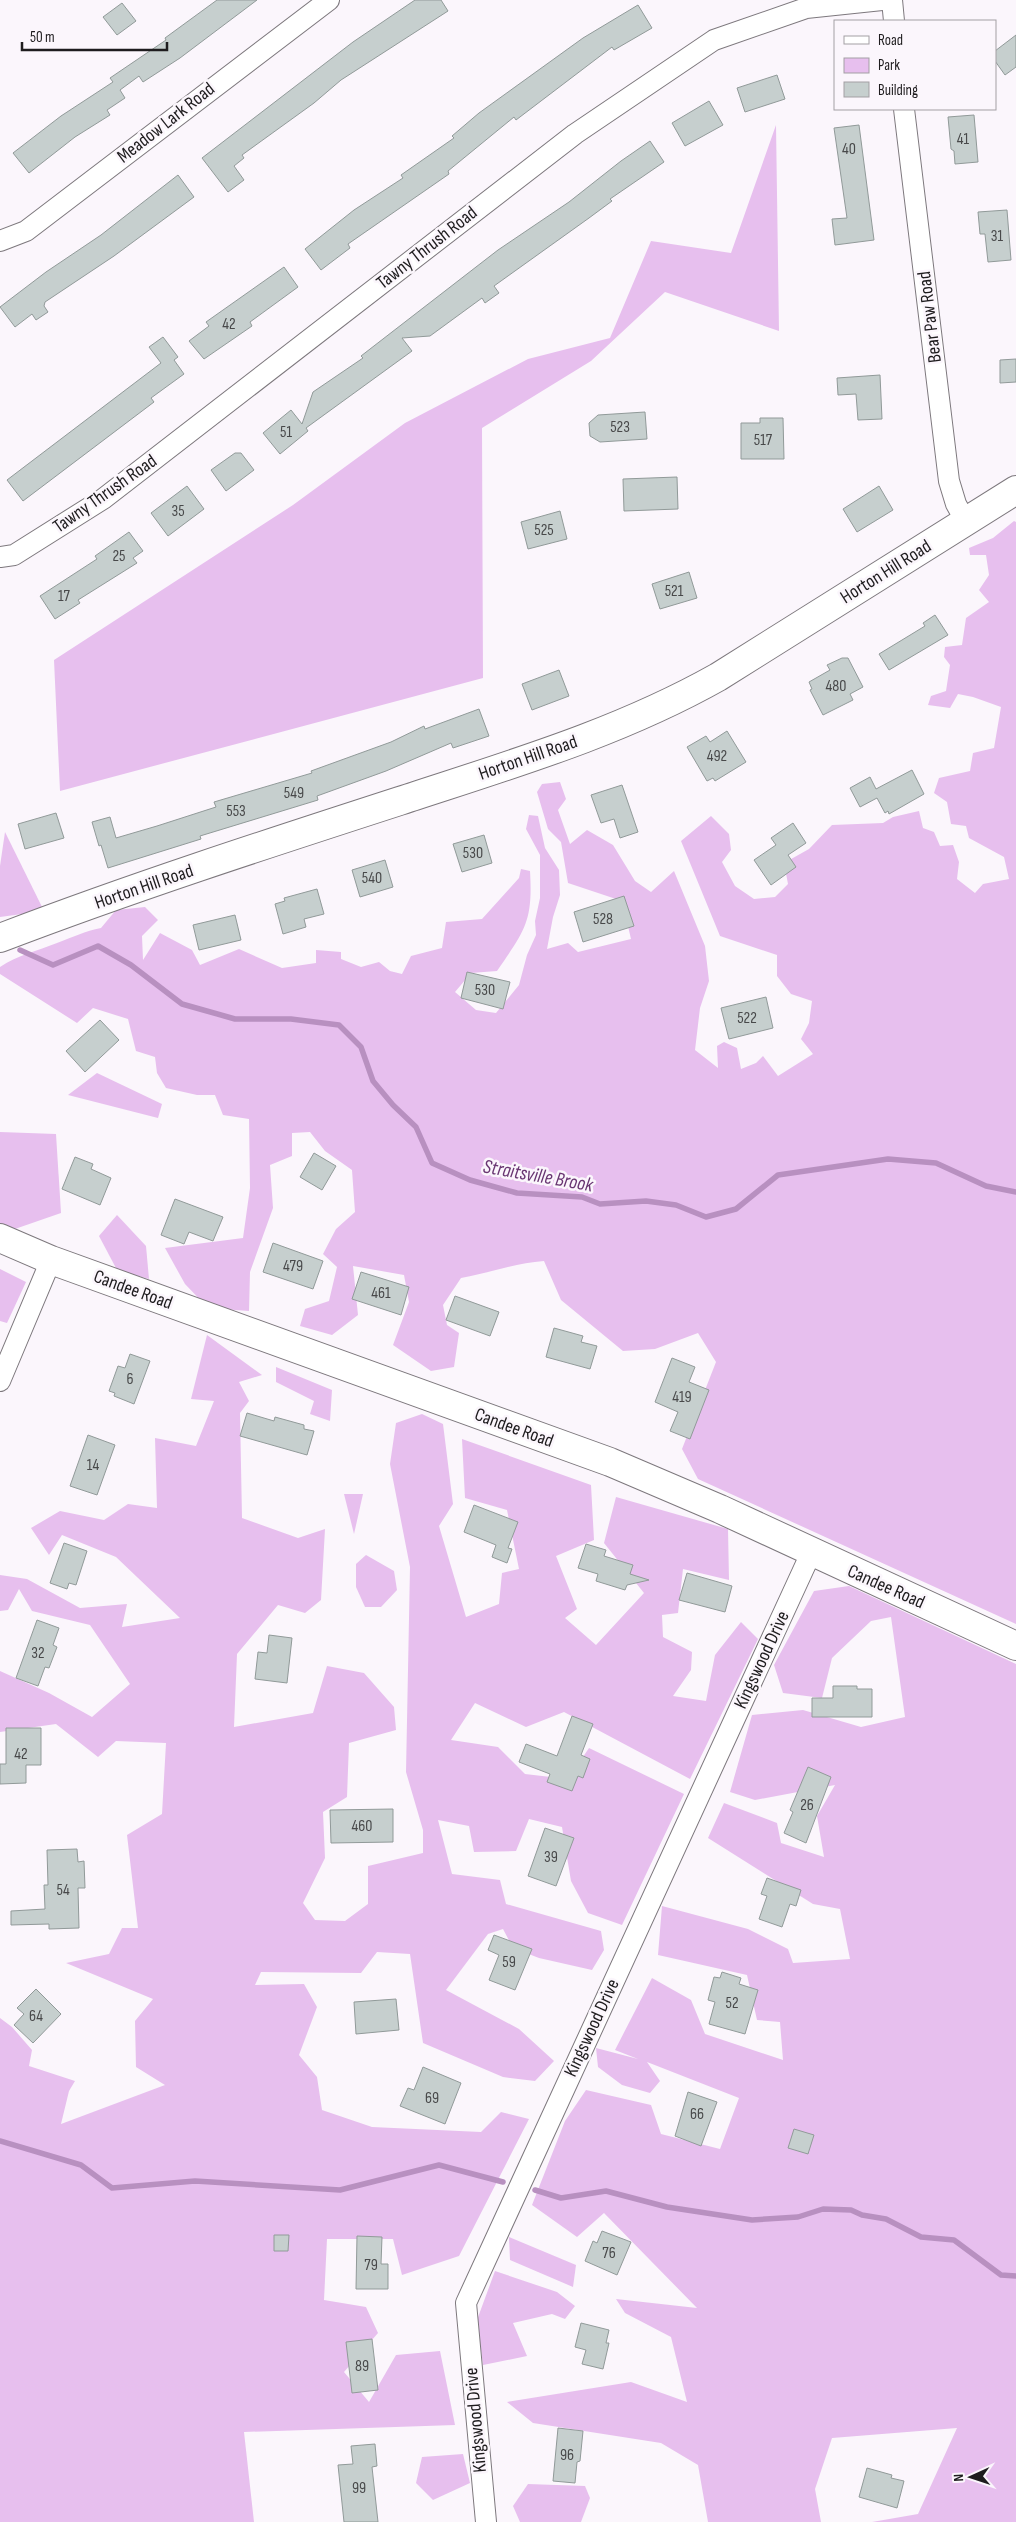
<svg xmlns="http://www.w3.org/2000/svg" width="1016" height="2522" font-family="'Sofia Sans Condensed',sans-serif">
<rect width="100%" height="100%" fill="#fbf6fc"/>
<g fill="#e7bfee">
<path d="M776 125 779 331 665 292 591 361 482 428 483 678 60 791 54 660 293 505 405 423 528 359 610 338 651 241 731 253Z"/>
<path d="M1014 521 1016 522V1624L698 1479 682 1449 716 1362 698 1333 655 1349 623 1351 561 1300 544 1261C515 1263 489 1273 461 1278L443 1305 447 1325 459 1333 454 1367 431 1371 393 1345 409 1302 404 1275 353 1266 358 1315 332 1335 300 1326 305 1309 329 1301 337 1267 323 1254 336 1229 355 1212 352 1170 325 1151 310 1132 292 1133V1156L270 1165 273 1208 250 1272 249 1311 208 1308 185 1284 165 1248 243 1238 250 1188 249 1119 223 1115 215 1095H197L166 1088 157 1073 155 1057 136 1051 128 1019 93 1008 77 1023 0 974V967C18 955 37 951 57 943 73 937 85 931 101 928L116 910 145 907 158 920 142 936 143 960 160 933 192 950 200 965 239 949 282 968 316 963V950L341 952V959L361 967 379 962 390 971 402 974 411 956 442 948 446 922 482 919 519 878 521 869 530 871C533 922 525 930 497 971L471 973 455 992 476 1010 496 1013 519 985 527 955 536 935 535 921 540 898V855L526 829 529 815 538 816 545 848 559 870 560 895 553 917 547 949 568 943 578 952 631 939 622 901 568 883 561 842 548 829 537 792 542 784 560 782 566 799 558 810 570 844 587 830 613 845 635 881 651 892 674 871 705 946 709 981 700 1008 695 1050 718 1068 717 1046 724 1042 737 1048 741 1069 756 1063 763 1056 778 1076 813 1054 801 1039 809 1023 812 1001 791 994 777 976V955L720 936 681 841 711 816 729 834 731 850 722 862 735 886 754 899 775 897 788 884 784 863 809 849 832 825 883 823 893 817 919 811 923 828 934 832 940 846 953 845 959 862 957 879 975 893 983 884 1009 879 1004 857 969 838 966 826 951 824 947 802 934 793 939 778 970 771 973 753 994 748 1001 707 973 697 958 694 950 708 928 705 931 696 946 691 950 665 944 657 945 647 962 645 966 618 989 602 979 590 989 575 986 555H970L969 548 993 538Z"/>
<path d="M5 832 44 911 0 917V866Z"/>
<path d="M97 1073 162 1104 158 1118 68 1095Z"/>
<path d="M0 1132 56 1134 61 1213 12 1230 0 1225Z"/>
<path d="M117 1215 146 1246 149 1279 117 1270 99 1236Z"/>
<path d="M0 1269 26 1282 7 1323 0 1321Z"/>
<path d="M207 1335 262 1375 239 1382 249 1401 240 1413 242 1518 298 1538 325 1529 321 1600 305 1613 278 1605 237 1654 234 1727 313 1713 327 1666 364 1673 394 1707 396 1730 349 1743 347 1797 323 1812 325 1858 303 1903 315 1920 345 1921 368 1904V1866L423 1853V1830L406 1772 410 1567 390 1464 396 1423 422 1414 443 1424 453 1504 439 1526 466 1617 499 1604 502 1573 519 1569 507 1510 465 1498 462 1439 591 1485 594 1540 556 1556 577 1609 565 1618 596 1645 644 1593 604 1543 616 1497 728 1529 729 1580 683 1569 678 1613 662 1615 663 1637 692 1652 691 1670 673 1696 706 1701 715 1655 741 1622 758 1639 690 1779 564 1712 526 1727 475 1703 451 1740 498 1747 525 1774 568 1779 589 1748 684 1794 622 1925 588 1913 571 1881 562 1827 529 1819 516 1851 474 1852 469 1826 438 1820 452 1874 500 1880 506 1904 601 1931 604 1950 592 1970 539 1958 513 1948 503 1929 488 1934 446 1990 519 2029 554 2061 535 2081 503 2077 423 2043 410 1954 377 1952 361 1973 261 1972 255 1985 304 1984 317 2007 299 2055 317 2077 322 2110 372 2127 481 2132 501 2112 529 2119 459 2256 402 2275 393 2239H327L324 2300 366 2307 378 2333 344 2372 369 2402 396 2355 440 2351 455 2425 244 2432 254 2522H0V2018L12 2027 32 2050 29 2066 75 2081 69 2091 61 2124 165 2085 136 2067 135 2021 153 1999 66 1963 109 1954 122 1928H138L127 1835 162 1814 166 1743 116 1741 98 1757 56 1724 0 1732V1671L49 1693 92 1717 130 1684 90 1625 32 1611 19 1589 8 1610 0 1611V1575L27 1579 80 1608 127 1604 122 1627 180 1618 116 1557 62 1535 49 1555 31 1528 60 1511 104 1520 128 1504 157 1508 155 1438 196 1446 214 1401 191 1399Z"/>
<path d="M276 1367 332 1390 330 1421 310 1414 314 1401 276 1382Z"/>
<path d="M344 1494H363L354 1534Z"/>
<path d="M366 1555 394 1571 397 1590 381 1607H365L356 1587V1564Z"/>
<path d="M849 1586 1016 1664V2522H872L918 2514 957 2428 832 2438 815 2489 821 2522H708L698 2465 661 2443 533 2423 507 2402 631 2382 687 2402 671 2337 625 2313 616 2299 697 2308 604 2213 577 2237 532 2205 565 2121 586 2090 651 2105 661 2134 720 2149 739 2098 647 2062 660 2081 650 2093 622 2085 598 2067 596 2048 638 2059 615 2050 652 1978 691 2000 705 2034 783 2060 780 2022 757 2020 747 1975 658 1955 662 1906 748 1929 788 1949 793 1963 850 1959 840 1909 813 1904 708 1838 724 1803 777 1823 781 1843 824 1857 817 1816 835 1785 755 1800 730 1792 752 1715 803 1710 861 1727 905 1717 891 1617 871 1621 832 1658 822 1698 783 1693 774 1665 814 1591Z"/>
<path d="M509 2237 576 2265 573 2287 510 2260Z"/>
<path d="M495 2271 557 2292 575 2306 565 2319 552 2314 513 2323 527 2356 483 2365 477 2320Z"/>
<path d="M463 2454 470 2483 433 2500 416 2483 422 2457Z"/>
<path d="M528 2484 585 2486 590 2498 581 2522H520L513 2506Z"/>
</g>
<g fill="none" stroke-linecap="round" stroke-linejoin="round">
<g stroke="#b890c0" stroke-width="5.5">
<path d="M20 950 53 965 98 946 131 965 182 1004 235 1019H291L339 1025 361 1047 373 1081 393 1105 416 1127 432 1163 470 1180 517 1193 582 1197 600 1204 646 1201 676 1205 706 1217 736 1209 778 1175 888 1159 936 1163 986 1186 1016 1192"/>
<path d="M0 2141 81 2165 112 2188 195 2181 340 2190 439 2165 503 2182"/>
<path d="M535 2190 561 2198 606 2191 667 2207 752 2220 798 2217 823 2209 851 2210 862 2215 886 2219 921 2237 954 2240 1001 2275 1016 2276"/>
</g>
</g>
<g fill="#c6cfce" stroke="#919a99">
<path d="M217 0H257L180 58 143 82 139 76 120 90 125 98 107 110 110 115 75 137 29 173 13 153 61 116 113 82 110 78 166 40 165 38Z"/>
<path d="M415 0H441L448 11 341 80 314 103 242 155 244 158 234 166 244 180 228 192 202 158 353 42Z"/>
<path d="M122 3 136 21 117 35 103 17Z"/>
<path d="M638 5 652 28 614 50 612 47 516 120 514 117 448 171 449 174 348 244 350 248 321 270 305 249 354 210 403 178 401 175 454 138 452 136 479 113 583 38Z"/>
<path d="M1016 35V67L1005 75 995 61V51Z"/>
<path d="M777 75 785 99 745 112 737 88Z"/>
<path d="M709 101 723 125 685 146 672 123Z"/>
<path d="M974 115 978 162 955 164 954 151 951 149 948 117Z"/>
<path d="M859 125 874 240 835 245 832 219 847 218 834 128Z"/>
<path d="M650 141 664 162 610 199 612 201 589 218 494 286 499 293 485 303 482 298 430 336 402 338 412 351 306 428 308 431 280 454 263 433 291 410 302 424 313 392 363 358 361 356 498 250 569 202 621 161Z"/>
<path d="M178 175 194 197 114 256 45 302 44 306 48 312 36 320 32 314 15 327 0 307 46 272 101 235Z"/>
<path d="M1007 210 1011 260 988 262 985 234H980L978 212Z"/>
<path d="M284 267 298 287 250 322 252 326 204 359 189 341 209 326 206 322Z"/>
<path d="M163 337 178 357 174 360 184 374 151 398 154 402 23 501 7 480 161 363 149 347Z"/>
<path d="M1016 359V382L1000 383V360Z"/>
<path d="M880 375 882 419 858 420 856 394 838 395 837 378Z"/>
<path d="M645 412 647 439 600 442 590 436 589 423 598 415Z"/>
<path d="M760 418H783L784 459H741V423H760Z"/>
<path d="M235 453H241L254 470 226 491 211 470Z"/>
<path d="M677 477 678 509 624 511 623 479Z"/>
<path d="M187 486 204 509 168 536 151 513Z"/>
<path d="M879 486 893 510 857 532 843 509Z"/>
<path d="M560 511 567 539 528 549 521 522Z"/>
<path d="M129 532 143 551 133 558 137 563 78 600 80 603 55 619 40 596 97 559 95 556Z"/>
<path d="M689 572 697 598 660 609 652 584Z"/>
<path d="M935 615 948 635 889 670 879 654 925 626 923 623Z"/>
<path d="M842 658H848L863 687 850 694 853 700 823 715 810 690 812 689 809 682 830 670 827 665Z"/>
<path d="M559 670 569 696 532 710 522 684Z"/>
<path d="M479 709 489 736 453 748 451 743 386 771 317 796 318 800 200 836 201 839 108 868 101 845 99 846 92 822 110 817 116 838 157 826 216 807 214 802 312 773 311 771 391 742 424 726 425 729Z"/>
<path d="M727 731 746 762 715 781 713 778 707 781 687 747 706 736 710 742Z"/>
<path d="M912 770 924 794 889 814 888 811 885 813 877 798 860 807 850 788 870 777 876 789Z"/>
<path d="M622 785 638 832 620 838 614 819 601 823 591 795Z"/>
<path d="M56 813 64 838 25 849 18 824Z"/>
<path d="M793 823 806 843 788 855 796 867 771 885 754 860 776 845 771 838Z"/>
<path d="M484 835 492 863 462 872 453 844Z"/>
<path d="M385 860 393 887 360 897 352 870Z"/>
<path d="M317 889 324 914 304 919 306 927 283 934 275 904 285 901 284 898Z"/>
<path d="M624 896 634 926 583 942 574 912Z"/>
<path d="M235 915 241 940 199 950 193 925Z"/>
<path d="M467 972 510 982 503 1009 461 998Z"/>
<path d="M766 997 773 1028 729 1039 721 1008Z"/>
<path d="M100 1020 119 1040 85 1072 66 1051Z"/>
<path d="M314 1153 336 1166 322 1190 300 1177Z"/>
<path d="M75 1157 93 1164 91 1169 111 1178 100 1205 62 1189Z"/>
<path d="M175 1199 223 1217 213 1241 189 1232 184 1244 161 1235Z"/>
<path d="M273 1243 323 1261 313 1289 263 1272Z"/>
<path d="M361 1272 409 1287 401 1315 352 1299Z"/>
<path d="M455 1296 499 1312 490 1336 446 1320Z"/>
<path d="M554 1328 583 1336 581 1342 597 1346 590 1369 546 1357Z"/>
<path d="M130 1354 150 1361 134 1404 114 1396 115 1393 109 1391 118 1366 125 1368Z"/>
<path d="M672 1358 695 1367 689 1382 709 1390 690 1439 670 1431 678 1412 655 1402Z"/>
<path d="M247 1413 274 1421 275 1417 304 1425V1429L314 1431 307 1455 240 1436Z"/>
<path d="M88 1435 115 1445 97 1495 70 1486Z"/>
<path d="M474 1505 518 1522 508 1548 512 1549 507 1563 492 1557 496 1545 464 1532Z"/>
<path d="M64 1543 87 1551 76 1585 69 1583 67 1589 50 1583Z"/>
<path d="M586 1544 606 1550 604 1556 633 1565 630 1574 649 1580 627 1585 625 1590 596 1581 598 1574 578 1568Z"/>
<path d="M687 1573 732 1586 725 1612 679 1600Z"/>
<path d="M37 1620 59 1628 53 1645 57 1647 49 1668 45 1667 38 1686 16 1678Z"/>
<path d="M269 1635 292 1638 287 1683 255 1679 258 1652 267 1653Z"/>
<path d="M833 1686H857V1689H872V1717H812V1698H833Z"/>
<path d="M572 1716 593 1724 581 1755 590 1759 583 1778 578 1776 572 1791 547 1782 550 1774 519 1762 526 1744 557 1756Z"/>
<path d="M6 1728H41V1765H26V1783L0 1784V1764H6Z"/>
<path d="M808 1767 831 1777 806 1843 784 1833 793 1812 790 1810Z"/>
<path d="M393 1809V1842L331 1843 330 1810Z"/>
<path d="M545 1828 574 1838 556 1886 528 1876Z"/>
<path d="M77 1849 78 1862 84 1861 85 1888H78L79 1928 49 1929V1924L11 1925V1911L45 1909 44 1885H48L47 1850Z"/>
<path d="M767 1878 801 1890 796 1906 790 1904 782 1927 759 1919 767 1896 761 1894Z"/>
<path d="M494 1935 532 1949 515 1990 489 1980 499 1955 488 1950Z"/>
<path d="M722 1972 741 1978 739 1984 758 1990 745 2034 709 2024 715 2002 708 2000 714 1977 720 1978Z"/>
<path d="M36 1989 61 2014 33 2043 14 2025 24 2014 17 2008Z"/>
<path d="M396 1999 399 2030 356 2034 354 2002Z"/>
<path d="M423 2067 461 2083 445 2124 400 2106 408 2088 414 2090Z"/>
<path d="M688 2092 717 2102 701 2146 675 2136Z"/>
<path d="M794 2129 814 2135 808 2154 788 2148Z"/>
<path d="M602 2231 631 2242 617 2275 585 2261 593 2241 597 2243Z"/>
<path d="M274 2235H289L288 2251H274Z"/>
<path d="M357 2236 382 2237 381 2264H388V2289H356Z"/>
<path d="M581 2323 609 2330 606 2343H609L603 2369 582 2364 586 2350 575 2347Z"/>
<path d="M372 2339 378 2390 352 2393 346 2342Z"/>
<path d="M558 2428 583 2431 580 2461 577 2462 575 2483 553 2481Z"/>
<path d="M375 2444 377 2466 372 2467 378 2522H344L338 2465 353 2464 351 2446Z"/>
<path d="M867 2468 892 2475 891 2478 904 2481 897 2508 859 2497Z"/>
</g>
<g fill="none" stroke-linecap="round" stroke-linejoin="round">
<defs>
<g id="street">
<path d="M892 0 894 21"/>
<path d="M904 109 949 481 956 504 966 522"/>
<path d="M0 241 26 231 329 0"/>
<path d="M0 557 14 555 103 499 575 134 714 40 806 8 882 0"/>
<path d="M0 1381 51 1260"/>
<path d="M486 2522 466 2303 811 1553"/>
</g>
<g id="secondary">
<path d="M0 938C136 886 276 841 415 796 519 762 622 731 718 677L1016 490"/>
<path d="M0 1238 51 1260 610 1462 720 1509 1016 1646"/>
</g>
</defs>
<use href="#street" stroke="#7d787d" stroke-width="22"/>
<use href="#secondary" stroke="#7d787d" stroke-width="30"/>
<use href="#street" stroke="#fff" stroke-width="20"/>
<use href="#secondary" stroke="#fff" stroke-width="28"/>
</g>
<g text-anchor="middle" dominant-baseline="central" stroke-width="5" stroke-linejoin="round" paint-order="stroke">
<g font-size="16" fill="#48494a">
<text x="963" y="139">41</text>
<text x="849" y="149">40</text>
<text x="997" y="236">31</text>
<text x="229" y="324">42</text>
<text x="620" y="427">523</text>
<text x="286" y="432">51</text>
<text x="763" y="440">517</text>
<text x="178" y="511">35</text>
<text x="544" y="530">525</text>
<text x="119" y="556">25</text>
<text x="674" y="591">521</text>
<text x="64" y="596">17</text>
<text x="836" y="686">480</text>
<text x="717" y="756">492</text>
<text x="294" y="793">549</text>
<text x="236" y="811">553</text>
<text x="473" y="853">530</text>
<text x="372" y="878">540</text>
<text x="603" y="919">528</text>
<text x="485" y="990">530</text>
<text x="747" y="1018">522</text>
<text x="293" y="1266">479</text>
<text x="381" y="1293">461</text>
<text x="130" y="1379">6</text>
<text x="682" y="1397">419</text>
<text x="93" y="1465">14</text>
<text x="38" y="1653">32</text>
<text x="21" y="1754">42</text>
<text x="807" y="1805">26</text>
<text x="362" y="1826">460</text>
<text x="551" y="1857">39</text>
<text x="63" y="1890">54</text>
<text x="509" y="1962">59</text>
<text x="732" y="2003">52</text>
<text x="36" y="2016">64</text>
<text x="432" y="2098">69</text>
<text x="697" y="2114">66</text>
<text x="609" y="2253">76</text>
<text x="371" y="2265">79</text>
<text x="362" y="2366">89</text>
<text x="567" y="2455">96</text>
<text x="359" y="2488">99</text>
</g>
<g font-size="19" fill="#1e1c1e" stroke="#fbf6fc">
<text transform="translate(166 123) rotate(-38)">Meadow Lark Road</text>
<text transform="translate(427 248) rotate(-38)">Tawny Thrush Road</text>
<text transform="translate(930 317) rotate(-97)">Bear Paw Road</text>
<text transform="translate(105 494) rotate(-35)">Tawny Thrush Road</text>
<text transform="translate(886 572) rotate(-32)">Horton Hill Road</text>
<text transform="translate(528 758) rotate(-19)">Horton Hill Road</text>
<text transform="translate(144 887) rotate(-19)">Horton Hill Road</text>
<text transform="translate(133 1290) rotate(20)">Candee Road</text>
<text transform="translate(514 1428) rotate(20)">Candee Road</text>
<text transform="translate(886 1587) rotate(24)">Candee Road</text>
<text transform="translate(762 1660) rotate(-65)">Kingswood Drive</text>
<text transform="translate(592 2028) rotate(-65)">Kingswood Drive</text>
<text transform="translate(476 2420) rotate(-95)">Kingswood Drive</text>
</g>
<g font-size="20" font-style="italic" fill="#693672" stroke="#fbf6fc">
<text transform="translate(538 1176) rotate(10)">Straitsville Brook</text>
</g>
</g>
<rect x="834" y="20" width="162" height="90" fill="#fbf6fc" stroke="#a39fa3"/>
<rect x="844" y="36" width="25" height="8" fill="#ffffff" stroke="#a39fa3"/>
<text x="878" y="45" font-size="15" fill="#1e1c1e">Road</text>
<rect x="844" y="58" width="25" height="15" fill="#e7bfee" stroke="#a39fa3"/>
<text x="878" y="70" font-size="15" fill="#1e1c1e">Park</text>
<rect x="844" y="82" width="25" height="15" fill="#c6cfce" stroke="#a39fa3"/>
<text x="878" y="95" font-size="15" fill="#1e1c1e">Building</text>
<g transform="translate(971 2477) rotate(267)" stroke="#fbf6fc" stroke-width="4" paint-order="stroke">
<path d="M0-4L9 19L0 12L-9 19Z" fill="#1e1c1e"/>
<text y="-8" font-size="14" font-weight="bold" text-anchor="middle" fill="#1e1c1e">N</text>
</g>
<path d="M22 42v8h145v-8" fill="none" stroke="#1e1c1e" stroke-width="2.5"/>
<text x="30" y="42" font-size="15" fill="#1e1c1e" stroke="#fbf6fc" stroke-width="4" paint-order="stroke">50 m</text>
</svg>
